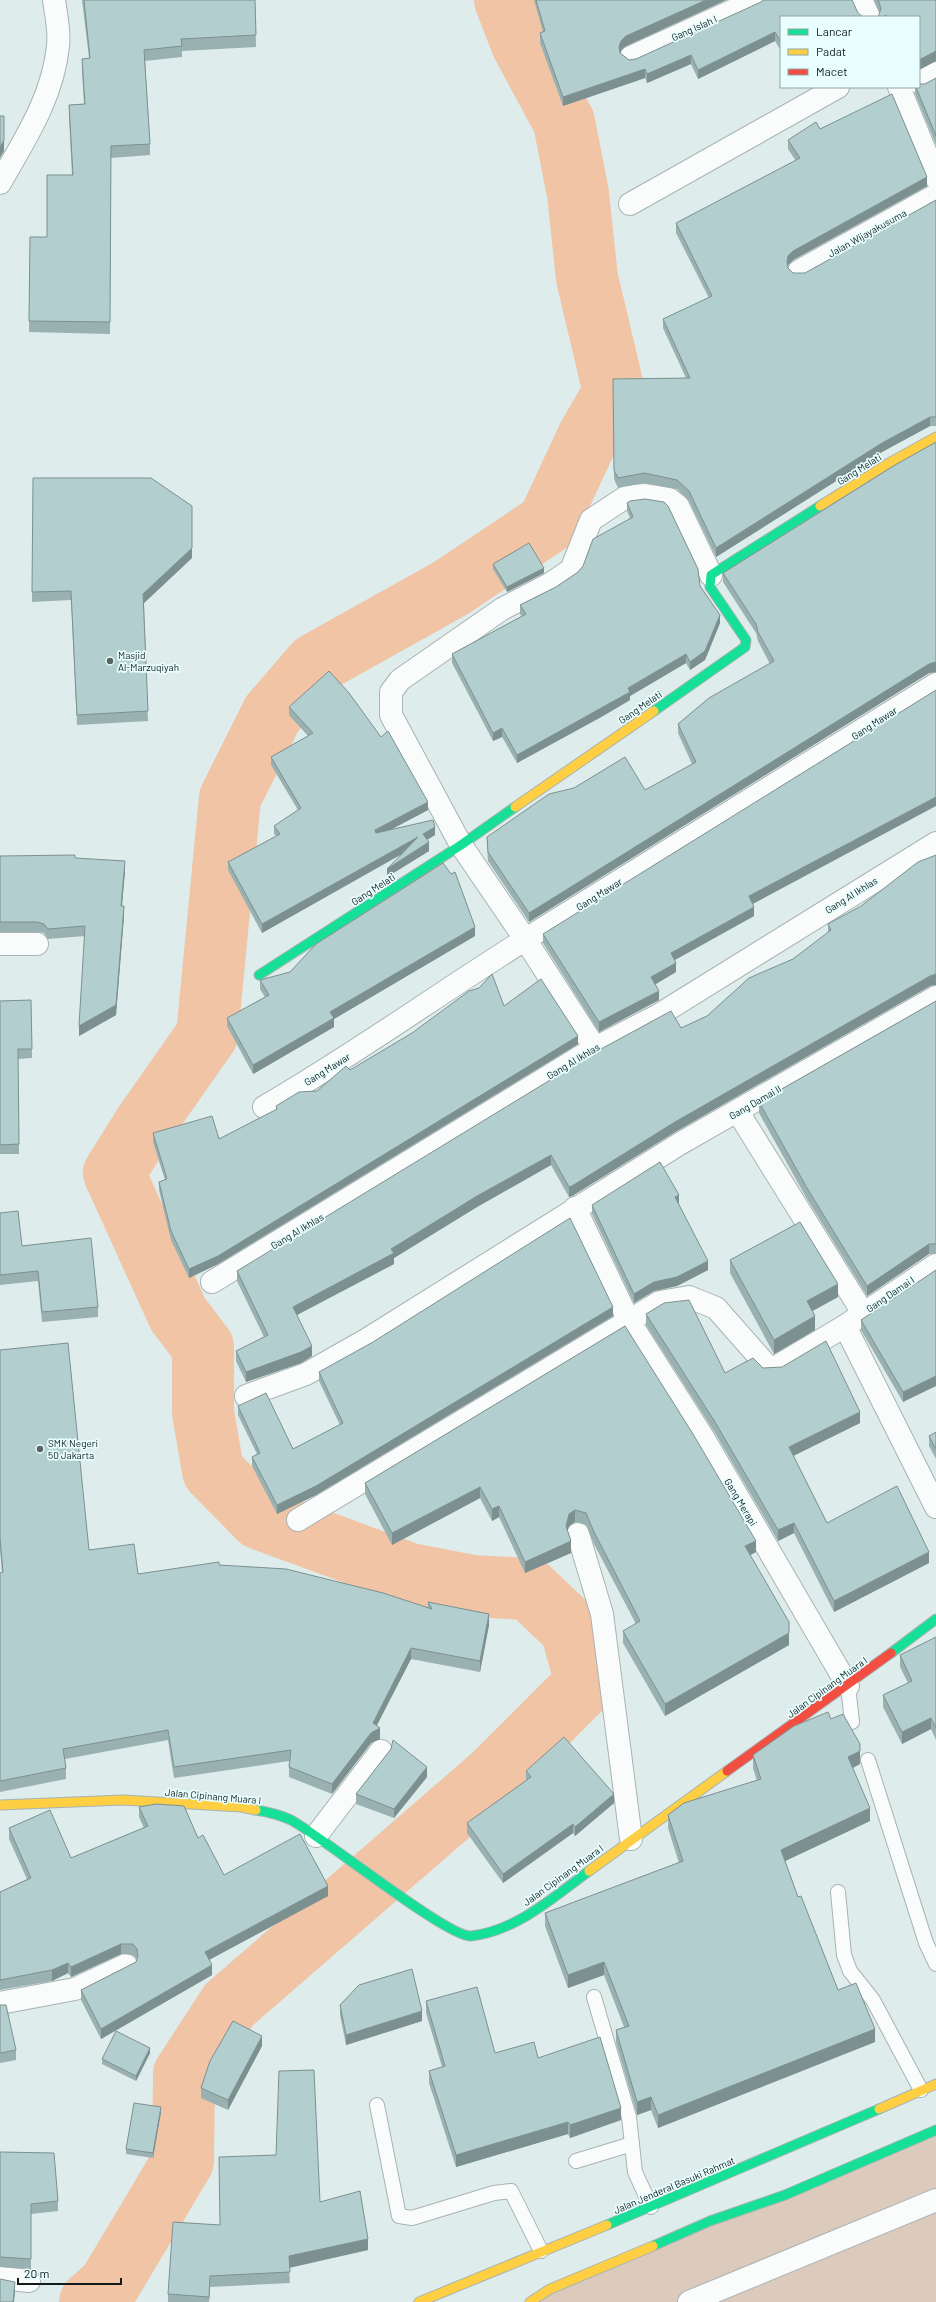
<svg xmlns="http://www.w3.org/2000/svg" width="936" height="2302" font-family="Barlow,sans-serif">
<rect width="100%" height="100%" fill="#deecec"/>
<path fill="#dccabc" d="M936 2130V2302H530Z"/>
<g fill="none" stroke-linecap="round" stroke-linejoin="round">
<path stroke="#f0c4a5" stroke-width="62" d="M90 2302 109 2285 183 2161 184 2074 229 2005 493 1776 586 1683 571 1629 529 1589 472 1586 410 1574 260 1519 213 1471 203 1412V1347L178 1314 114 1173 146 1122 207 1035 230 798 272 714 315 664 451 588 548 523 588 437 614 392 587 278 578 194 564 122 522 44 505 0"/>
<defs>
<g id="lane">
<path d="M848 1686 852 1722"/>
<path d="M868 1760 926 1943 936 1964"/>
<path d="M838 1892 844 1955 850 1971 873 2000 921 2090"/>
<path d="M594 1997 629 2117 635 2172 651 2207"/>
<path d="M377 2105 399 2216 412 2218 494 2193 511 2191 541 2251"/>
<path d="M576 2161 632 2144"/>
</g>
<g id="street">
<path d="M861 0 869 17"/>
<path d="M631 57 756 0"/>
<path d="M919 82 936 73"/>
<path d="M899 87 936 178"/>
<path d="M0 183C25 139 53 97 58 46 60 31 56 15 54 0"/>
<path d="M630 204 838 87"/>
<path d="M799 271 936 195"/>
<path d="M0 944H37"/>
<path d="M595 1048 525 939 461 845 391 715V692L400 680 502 609 550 584 571 570 591 520 626 497 645 495 669 499 678 506 711 575"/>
<path d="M264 1107C354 1055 438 994 526 939 662 853 800 770 936 684"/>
<path d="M738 1112 863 1313"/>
<path d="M575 1208 629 1321 704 1439 848 1686"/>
<path d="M212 1282 595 1048 657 1016 936 843"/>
<path d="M845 1326 936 1507"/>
<path d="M246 1396 306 1374 366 1340 681 1143 936 997"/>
<path d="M298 1520 660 1302 689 1297 716 1308 768 1367H776L845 1326 936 1265"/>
<path d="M578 1534 602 1614 631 1839"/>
<path d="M316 1836 381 1751"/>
<path d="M0 2003 75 1989 126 1965"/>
<path d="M0 2278 29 2281"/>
<path d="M689 2302 936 2200"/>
</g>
<g id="fast">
<path d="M654 711 745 647 746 640 710 587 711 575 820 506"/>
<path d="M259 975 461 845 515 807"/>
<path d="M891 1653 936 1619"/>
<path d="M256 1810C268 1812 280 1815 291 1820 323 1837 448 1938 471 1936 516 1931 554 1897 589 1871"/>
<path d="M607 2225 879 2109"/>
<path d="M653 2246 710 2221 785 2195 936 2130"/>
</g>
<g id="slow">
<path d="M820 506 889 463 936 437"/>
<path d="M515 807 654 711"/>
<path d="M0 1805 123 1800 241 1807 256 1810"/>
<path d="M589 1871 727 1771"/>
<path d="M879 2109 936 2084"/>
<path d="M419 2302 607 2225"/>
<path d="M530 2302 550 2289 653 2246"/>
</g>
<path id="jam" d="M727 1771 891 1653"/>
</defs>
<use href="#lane" stroke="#a8b3b3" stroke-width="16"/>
<use href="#street" stroke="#a8b3b3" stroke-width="24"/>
<use href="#fast" stroke="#a8b3b3" stroke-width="11"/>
<use href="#slow" stroke="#a8b3b3" stroke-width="11"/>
<use href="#jam" stroke="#a8b3b3" stroke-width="11"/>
<use href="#lane" stroke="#fafcfc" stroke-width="14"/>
<use href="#street" stroke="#fafcfc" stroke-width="22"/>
<use href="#fast" stroke="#16e098" stroke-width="9"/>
<use href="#slow" stroke="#ffcf43" stroke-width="9"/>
<use href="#jam" stroke="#f24e42" stroke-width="9"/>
</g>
<g fill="#9ab1b1">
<path d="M82 0H255L256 47 182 51V57L145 61 150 144V155L111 158 110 334 29 332 30 237H47L72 175 69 117V105L84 104 82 71V59L89 58Z"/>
<path d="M534 0H726L626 46 621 50 620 53 629 60 636 59 781 17V51L775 41 698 79 691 64 647 83 645 78 563 106 540 43V33L543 32Z"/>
<path d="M874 0H936V61L919 70V17H877L880 14Z"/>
<path d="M936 78V145L915 94V87H919Z"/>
<path d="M820 129 927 186 793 260 788 265V268L793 273H805L936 200V426H930L882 452 716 557 689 501 677 489 644 483 618 488 614 479 613 379 686 378 663 328V319L709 298 676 233V223L796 161 788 149V140Z"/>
<path d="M936 442V672L929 673 529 922 488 861 487 846V837L645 790 692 764 678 733V724L770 664 758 641 756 633 723 582V573Z"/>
<path d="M627 503 700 586 720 623 705 660 690 670 686 663 630 696V700L603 716 517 763 502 737 493 741 452 663V654L522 616 520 614V605L556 587 578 572 630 518 627 511Z"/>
<path d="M192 558 144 603 148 721 77 725 71 600 32 602V592Z"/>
<path d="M493 564 544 573 507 592 493 569Z"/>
<path d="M289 707 428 810 392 829 435 835 427 840 429 851 387 877 401 854 262 933 228 870V862L276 836 274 834V826L298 810 271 765V757L308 736 289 715Z"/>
<path d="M0 856 75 858 125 871 122 906 124 916 116 1015 79 1036 85 936 48 939 44 933 37 932H0Z"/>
<path d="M753 904 754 916 675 960 676 972 655 984 659 1000 599 1032 543 943V934Z"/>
<path d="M828 924 930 986 675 1132 572 1196 569 1197 551 1165 477 1207 394 1258V1264L297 1315 312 1356 301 1363 246 1382 236 1361V1351L264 1337 237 1281V1271L681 1028 707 1016 793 959 828 933Z"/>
<path d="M475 936 334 1019V1027L253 1074 227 1026V1018L265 997 260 989V980Z"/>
<path d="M31 1000 32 1058 18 1059 19 1154H0V1001Z"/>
<path d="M936 1001V1254H929L867 1296 807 1199 759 1113V1102Z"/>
<path d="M504 1006 578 1044 218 1264 189 1278 171 1240 159 1190V1182L165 1180 153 1142V1133L219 1139 276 1110V1106L317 1091 350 1070Z"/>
<path d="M678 1204 708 1270 677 1286 654 1291 634 1303 592 1214V1205L679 1204Z"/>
<path d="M0 1213 22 1246 98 1307V1317L42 1322 38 1281 0 1285Z"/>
<path d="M730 1260 838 1297 812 1311 815 1330 774 1354 730 1273Z"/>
<path d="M936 1270 903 1402 861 1330V1320Z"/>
<path d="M646 1314 725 1373 763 1368 860 1423 793 1456 827 1523 929 1563 834 1612 794 1533 778 1541 715 1433 646 1325Z"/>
<path d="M613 1316 316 1495 277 1514 252 1466V1457L257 1454 238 1415V1406L293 1449 340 1425 319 1381V1372Z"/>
<path d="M625 1326 756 1552 750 1555 789 1645 665 1716 623 1643V1631L636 1624 594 1544 586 1525 575 1522 569 1526 567 1531 571 1553 525 1573 499 1517 492 1521 480 1498 392 1545 365 1494V1483Z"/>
<path d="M0 1350 89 1550 138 1574 219 1565 428 1608V1602L489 1625 480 1672 411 1659 376 1726 380 1739 371 1743 332 1794 289 1777V1761L174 1778 168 1740 65 1759 66 1768V1779L0 1792V1573H2L0 1549Z"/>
<path d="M936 1432V1459L929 1446V1436Z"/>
<path d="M936 1637V1740L931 1729 902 1744 883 1707V1695L908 1683 900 1667V1655Z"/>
<path d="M831 1719 860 1764 853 1768 870 1821 785 1861 798 1897 838 1990 875 2042 658 2128 651 2110 637 2115 616 2043V2030L624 2027 604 1975 568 1988 545 1926V1913L679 1863 668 1828V1815L757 1781 753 1768V1755Z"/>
<path d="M391 1749 427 1777 394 1818 356 1804V1794Z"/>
<path d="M526 1771 614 1803 575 1836 573 1833 503 1883 467 1833V1823L527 1780H526Z"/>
<path d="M139 1807 198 1838 224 1875 328 1896 209 1960 212 1975 101 2039 81 2000V1990L136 1962 137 1959 133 1955 121 1954 71 1977 68 1973 52 1981 0 1990V1892L27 1879 9 1839V1828L71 1858 144 1828 139 1817Z"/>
<path d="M426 2001 495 2053 538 2058 621 2120 570 2138 568 2134 456 2167 429 2083V2071L442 2067 426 2013Z"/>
<path d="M0 2005 16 2050V2060L0 2063Z"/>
<path d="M340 2005 422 2021 346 2045 340 2015Z"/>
<path d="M262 2046 228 2110 201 2098V2088Z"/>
<path d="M150 2053 136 2081 102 2064V2059Z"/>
<path d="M161 2112 153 2158 126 2154V2149Z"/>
<path d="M0 2152 58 2201V2211L31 2214V2269L0 2267Z"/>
<path d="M320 2202 368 2250 289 2267 290 2283 210 2287 209 2302H168V2294L220 2225Z"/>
</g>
<g fill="#7d9090">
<path d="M706 0H726L626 46 621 50 619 56V47L621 41 626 36Z"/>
<path d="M775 32V41L698 79V70Z"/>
<path d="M936 51V61L919 70V60Z"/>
<path d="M691 55V64L647 83V74Z"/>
<path d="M645 69V78L563 106V97Z"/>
<path d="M4 140V151L0 158V147Z"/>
<path d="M927 177V186L793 260 788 265 787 271V262L788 256 793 251Z"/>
<path d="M930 417V426L882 452 716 557V548L882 443Z"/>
<path d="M192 548V558L143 604V594Z"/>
<path d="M544 568V573L507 592V587Z"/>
<path d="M720 615V623L705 660 690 670V662Z"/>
<path d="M686 654V663L630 696V700L603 716 517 763V755Z"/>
<path d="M936 662V672L929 673 529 922V913L929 664Z"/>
<path d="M502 728V737L493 741V733Z"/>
<path d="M936 797V806L749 906V896Z"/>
<path d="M428 802V810L375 838V830Z"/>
<path d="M435 827V835L423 842V834Z"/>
<path d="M418 837V845L262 933V924Z"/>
<path d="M429 842V851L387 877V869Z"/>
<path d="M125 861V871L121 916V906Z"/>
<path d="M124 906V916L116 1015 79 1036V1026Z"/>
<path d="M754 907V916L671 962V953Z"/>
<path d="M475 927V936L334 1019V1027L253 1074V1065L330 1012Z"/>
<path d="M676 963V972L651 987V977Z"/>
<path d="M936 974V985L930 986 675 1132 572 1196 569 1197V1187L675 1122 930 976Z"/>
<path d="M659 991V1000L599 1032V1022Z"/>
<path d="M578 1036V1044L218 1264 189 1278V1269Z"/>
<path d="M551 1155V1165L477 1207 394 1258V1264L293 1317V1307L391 1249 477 1196Z"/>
<path d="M679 1195V1204L675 1206V1197Z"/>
<path d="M929 1244V1254L867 1296V1286Z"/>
<path d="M708 1261V1270L677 1286 654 1291 634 1303V1294L654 1282Z"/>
<path d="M838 1284V1297L807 1314V1301Z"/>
<path d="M613 1307V1316L316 1495 277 1514V1505Z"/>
<path d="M815 1316V1330L774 1354V1340Z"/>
<path d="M312 1346V1356L301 1363 246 1382V1372Z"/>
<path d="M936 1376V1386L903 1402V1392Z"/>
<path d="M860 1412V1423L789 1458V1447Z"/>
<path d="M480 1487V1498L392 1545V1533Z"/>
<path d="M499 1506V1517L492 1521V1509Z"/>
<path d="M575 1510V1522L569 1526 566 1537V1526L569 1514Z"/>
<path d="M794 1523V1533L778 1541V1530Z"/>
<path d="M571 1541V1553L525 1573V1562Z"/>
<path d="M756 1541V1552L745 1558V1546Z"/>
<path d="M929 1552V1563L834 1612V1601Z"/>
<path d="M489 1614V1625L480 1672V1661Z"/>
<path d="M789 1633V1645L665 1716V1704Z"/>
<path d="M411 1648V1659L374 1731 380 1728V1739L371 1743 332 1794V1784L373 1723Z"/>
<path d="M931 1718V1729L902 1744V1732Z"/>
<path d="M860 1751V1764L848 1770V1757Z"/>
<path d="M427 1767V1777L394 1818V1809Z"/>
<path d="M614 1794V1803L575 1836V1827Z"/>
<path d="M870 1808V1821L781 1863V1850Z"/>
<path d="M573 1824V1833L503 1883V1874Z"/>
<path d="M328 1886V1896L205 1962V1952Z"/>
<path d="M121 1944V1954L71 1977V1967Z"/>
<path d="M604 1962V1975L568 1988V1975Z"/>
<path d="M68 1963V1973L52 1981V1970Z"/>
<path d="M212 1965V1975L101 2039V2029Z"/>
<path d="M422 2011V2021L346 2045V2035Z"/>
<path d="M875 2029V2042L658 2128V2115Z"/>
<path d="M262 2036V2046L228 2110V2100Z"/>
<path d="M150 2048V2053L136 2081V2076Z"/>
<path d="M651 2097V2110L637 2115V2102Z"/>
<path d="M161 2107V2112L153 2158V2153Z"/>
<path d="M621 2108V2120L570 2138V2125Z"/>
<path d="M568 2122V2134L456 2167V2155Z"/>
<path d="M368 2239V2250L289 2268V2256Z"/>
<path d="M210 2276V2287L209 2302V2297Z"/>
<path d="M15 2282V2292L14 2302H13Z"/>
</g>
<g fill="#b3cece" stroke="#7d9090">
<path d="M84 0H255L256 35 181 39 182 46 144 50 150 144 111 146 110 322 29 321 30 237H47V175H73L69 105 85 104 82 59 90 58Z"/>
<path d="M536 0H706L626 36 621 41 619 47 620 53 629 60 636 59 761 2 763 0H852L858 13 863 17H781V42L775 32 698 70 691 55 647 74 645 69 563 97 540 33 545 31Z"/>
<path d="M878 0H936V51L919 60V17H887L886 15 883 17H877L879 15 881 8Z"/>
<path d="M936 78V136L916 87H919V84H925Z"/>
<path d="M892 94 927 177 793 251 788 256 787 262 788 268 793 273H805L936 200V417H930L882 443 716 548 689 491 677 480 644 473 618 478 614 470 613 379 690 378 663 319 712 296 676 223 800 158 788 140 816 122 820 129Z"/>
<path d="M0 116H4V140L0 147Z"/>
<path d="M936 442V662L929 664 529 913 488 852 487 837 549 794 574 788 625 757 645 790 696 762 678 724 709 698 774 661 758 632 756 624 723 573 895 465Z"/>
<path d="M33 478H151L192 506V548L143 594 148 711 77 715 71 591 32 592Z"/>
<path d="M645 499 664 502 668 506 698 569 700 586 720 615 705 651 690 662 686 654 628 688 630 692 603 707 517 755 502 728 493 733 452 654 526 614 520 605 556 587 578 572 583 566 593 539 633 517 627 503 630 501Z"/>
<path d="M529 543 544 568 507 587 493 564Z"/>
<path d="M329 671 349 693 381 737 388 731 428 802 375 830 376 833 433 820 435 827 423 834 429 842 387 869 418 837 262 924 228 862 280 834 274 826 301 808 271 757 313 733 289 707Z"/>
<path d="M936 690V797L749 896 754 907 671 953 676 963 651 977 659 991 599 1022 543 934Z"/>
<path d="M75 855V858L125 861 121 906H124L116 1005 79 1026 85 926 48 929 44 924 37 922H0V856Z"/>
<path d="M936 855V974L930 976 675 1122 572 1186 569 1187 551 1155 477 1196 391 1249 394 1253 293 1307 312 1346 301 1352 246 1372 236 1351 268 1335 237 1271 601 1049 671 1011 681 1028 707 1016 749 978 793 959 831 930 828 924 861 906 918 862Z"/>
<path d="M443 863 451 874 455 872 475 927 330 1012 334 1018 253 1065 227 1018 269 995 260 980 290 972 316 944Z"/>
<path d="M492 974 504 1006 541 979 578 1036 218 1256 189 1269 171 1231 159 1182 167 1179 153 1133 212 1116 219 1139 277 1109 276 1106 299 1092 317 1091 346 1066 350 1070 412 1033 469 991 479 988Z"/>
<path d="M31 1000 32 1049H18L19 1144 0 1145V1001Z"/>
<path d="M936 1001V1244H929L867 1286 807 1188 759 1102Z"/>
<path d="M660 1162 679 1195 675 1197 708 1261 677 1277 654 1282 634 1294 592 1205Z"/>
<path d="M18 1211 22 1246 91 1238 98 1307 42 1312 38 1271 0 1275V1213Z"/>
<path d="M570 1218 613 1307 316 1486 277 1505 252 1457 260 1453 238 1406 266 1393 293 1449 343 1423 319 1372 373 1342Z"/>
<path d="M800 1222 838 1284 807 1301 815 1316 774 1340 730 1260Z"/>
<path d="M936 1270V1376L903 1392 861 1320Z"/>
<path d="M689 1300 725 1373 753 1358 763 1368 782 1367 826 1341 860 1412 789 1447 827 1523 897 1486 929 1552 834 1601 794 1523 778 1530 715 1422 646 1314 664 1303Z"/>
<path d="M625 1326 693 1434 756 1541 745 1546 789 1622V1633L665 1704 623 1631 640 1621 594 1532 586 1513 575 1510 569 1514 566 1526 571 1541 525 1562 499 1506 492 1509 480 1487 392 1533 365 1483Z"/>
<path d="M68 1343 89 1550 134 1544 138 1574 219 1562V1565L286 1569 383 1593 432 1609 428 1602 489 1614 480 1661 411 1648 373 1723 380 1728 371 1733 332 1784 289 1767 291 1750 174 1767 168 1730 63 1749 66 1768 0 1781V1573L3 1572 0 1538V1350Z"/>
<path d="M936 1432V1449L929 1436Z"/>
<path d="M936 1637V1728L931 1718 902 1732 883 1695 912 1681 900 1655Z"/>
<path d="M828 1712 831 1719 843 1714 860 1744V1751L848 1757 870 1808 781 1850 798 1897 801 1896 838 1990 856 1983 875 2029 658 2115 651 2097 637 2102 616 2030 629 2026 604 1962 568 1975 545 1913 683 1861 668 1815 684 1803 761 1779 753 1755 794 1726Z"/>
<path d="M564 1737 614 1794 575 1827 573 1824 503 1874 467 1823 531 1777 526 1771Z"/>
<path d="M393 1740 427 1767 394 1809 356 1794 391 1749Z"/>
<path d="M156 1804 184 1806 198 1838 203 1835 224 1875 300 1834 328 1886 205 1952 212 1965 101 2029 81 1990 136 1962 138 1956 137 1949 133 1944H121L71 1967 68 1963 52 1970 0 1980V1892L31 1878 9 1828 50 1810 71 1858 148 1826 139 1807Z"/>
<path d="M412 1969 422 2011 346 2035 340 2005 359 1985Z"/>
<path d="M477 1987 495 2053 534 2042 538 2058 600 2037 621 2108 570 2125 568 2122 456 2155 429 2071 445 2066 426 2001Z"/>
<path d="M0 2005H6L16 2050 0 2053Z"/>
<path d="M233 2021 262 2036 228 2100 201 2088 210 2061Z"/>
<path d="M116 2031 150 2048 136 2076 102 2059Z"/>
<path d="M314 2070 320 2202 360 2191 368 2239 289 2256 290 2272 210 2276 209 2297 168 2294 173 2222 220 2225 219 2157 276 2155 279 2071Z"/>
<path d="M134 2103 161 2107 153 2153 126 2149Z"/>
<path d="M0 2152 54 2153 58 2201 31 2204V2259L0 2257Z"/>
<path d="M0 2279 15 2282 13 2302H0Z"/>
</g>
<g fill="#596464" stroke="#e9fefe" stroke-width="1.5">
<circle cx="110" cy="661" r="4"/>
<circle cx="40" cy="1449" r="4"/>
</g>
<g text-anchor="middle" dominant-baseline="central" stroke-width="3.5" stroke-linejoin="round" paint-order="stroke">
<g font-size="10" fill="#111b1b" stroke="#e9fefe">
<text transform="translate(694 28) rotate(-24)">Gang Islah I</text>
<text transform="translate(867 233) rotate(-29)">Jalan Wijayakusuma</text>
<text transform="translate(859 469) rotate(-32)">Gang Melati</text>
<text transform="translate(640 707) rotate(-35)">Gang Melati</text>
<text transform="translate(874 723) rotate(-33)">Gang Mawar</text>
<text transform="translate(373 889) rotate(-33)">Gang Melati</text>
<text transform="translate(599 894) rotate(-32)">Gang Mawar</text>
<text transform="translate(851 895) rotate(-32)">Gang Al Ikhlas</text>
<text transform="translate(573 1061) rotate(-31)">Gang Al Ikhlas</text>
<text transform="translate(327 1069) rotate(-32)">Gang Mawar</text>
<text transform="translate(755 1102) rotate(-30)">Gang Damai II</text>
<text transform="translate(297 1231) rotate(-31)">Gang Al Ikhlas</text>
<text transform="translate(890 1294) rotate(-34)">Gang Damai I</text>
<text transform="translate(741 1502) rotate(59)">Gang Merapi</text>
<text transform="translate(827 1687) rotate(-36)">Jalan Cipinang Muara I</text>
<text transform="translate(213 1796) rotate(5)">Jalan Cipinang Muara I</text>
<text transform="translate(563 1875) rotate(-36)">Jalan Cipinang Muara I</text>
<text transform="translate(674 2185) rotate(-23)">Jalan Jenderal Basuki Rahmat</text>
</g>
<g font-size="10" fill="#111b1b" stroke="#e9fefe" text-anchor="start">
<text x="118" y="655">Masjid<tspan x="118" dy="12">Al-Marzuqiyah</tspan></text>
<text x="48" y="1443">SMK Negeri<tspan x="48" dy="12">50 Jakarta</tspan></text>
</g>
</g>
<rect x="780" y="16" width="140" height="72" fill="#e9fefe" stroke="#93a3a3"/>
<rect x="788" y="29" width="20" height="6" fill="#16e098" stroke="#93a3a3"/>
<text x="816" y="36" font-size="12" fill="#111b1b">Lancar</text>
<rect x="788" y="49" width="20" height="6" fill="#ffcf43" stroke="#93a3a3"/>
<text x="816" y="56" font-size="12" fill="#111b1b">Padat</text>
<rect x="788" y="69" width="20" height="6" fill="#f24e42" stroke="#93a3a3"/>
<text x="816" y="76" font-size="12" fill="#111b1b">Macet</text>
<path d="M18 2278v6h103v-6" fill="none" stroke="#111b1b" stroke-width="2"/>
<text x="24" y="2278" font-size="12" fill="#111b1b" stroke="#e9fefe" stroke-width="3" paint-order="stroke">20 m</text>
</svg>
